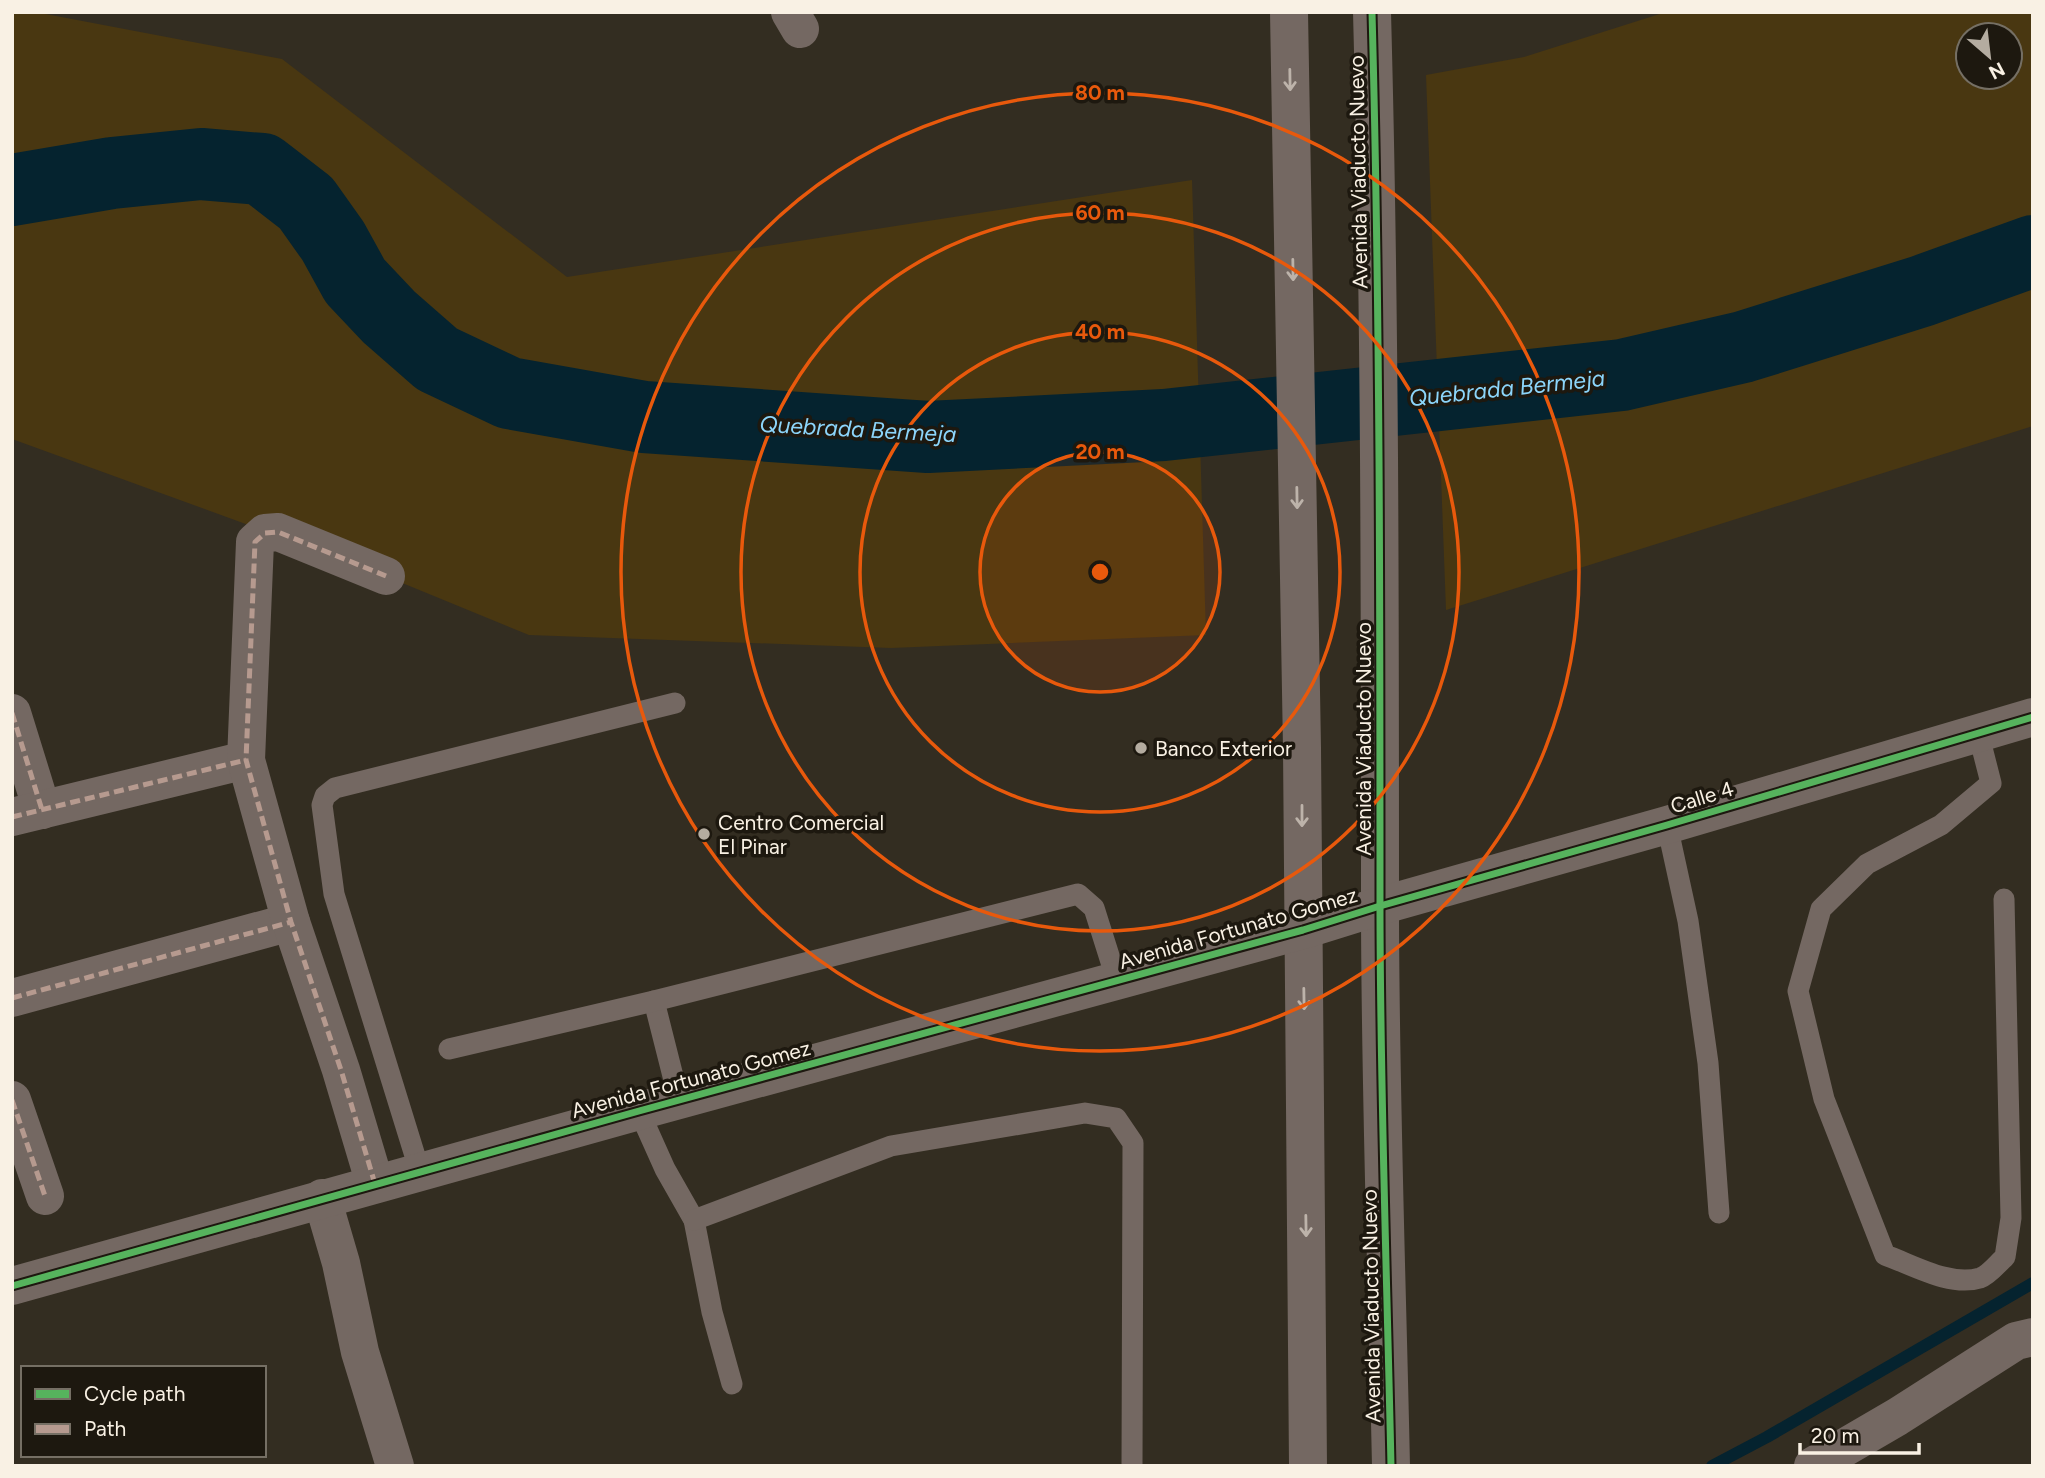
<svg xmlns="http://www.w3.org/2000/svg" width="2045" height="1478" font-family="Figtree,sans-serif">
<rect width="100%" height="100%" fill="#332d21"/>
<g fill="#493711" fill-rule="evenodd">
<path d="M12 12H35L282 59 567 277 1192 180 1206 635 891 648 529 635 356 564 12 439Z"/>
<path d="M1666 12H2033V426L1446 610 1426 75 1524 57ZM1968 35H2010V77H1968Z"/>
</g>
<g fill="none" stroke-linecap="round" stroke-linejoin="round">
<path stroke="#05232f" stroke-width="12" d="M1712 1466 1767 1437 2033 1283"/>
<path stroke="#05232f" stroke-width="72" d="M12 190 112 173 201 164 262 169 306 203 333 241 355 281 389 317 437 359 509 393 644 417 928 437 1164 425 1622 375 1743 347 1922 291 2033 251"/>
<g stroke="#746862" stroke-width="21">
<path d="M1978 732 1991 783 1941 825 1867 864 1821 909 1798 991 1824 1099 1885 1255C1913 1265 1950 1287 1980 1278 1989 1275 1998 1263 2005 1257L2011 1218 2004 899"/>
<path d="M1667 825 1688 921 1708 1063 1719 1213"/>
<path d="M654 1001 679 1100"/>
<path d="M449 1049 654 1001 1078 894 1094 908 1117 981"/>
<path d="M639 1111 665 1169 694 1220 712 1312 732 1384"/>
<path d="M420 1172 334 894 322 805 325 796 335 788 675 703"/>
<path d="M694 1220 891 1146 1085 1113 1116 1118 1133 1143 1132 1466"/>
</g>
<g stroke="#746862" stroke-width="38">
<path d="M790 12 800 29"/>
<path d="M1289 12 1302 748 1308 1466"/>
<path d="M1372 12C1380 309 1380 606 1380 903 1380 1091 1387 1278 1391 1466"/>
<path d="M12 713 42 810"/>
<path d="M12 817 246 760"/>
<path d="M12 998 291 922"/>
<path d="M12 1100 45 1196"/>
<path d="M375 1184 341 1070 291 922 246 760 255 542 265 533 278 532 386 576"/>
<path d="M322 1198 341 1263 360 1352 395 1466"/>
<path d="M12 1286 639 1111 1303 930 1380 906 1667 825 2033 717"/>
<path d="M1813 1466 1897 1417 2016 1341 2033 1337"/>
</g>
<g stroke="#b69a8f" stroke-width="5" stroke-dasharray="10 5" stroke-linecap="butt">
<path d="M12 713 42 810"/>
<path d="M12 817 246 760"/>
<path d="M12 998 291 922"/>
<path d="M12 1100 45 1196"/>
<path d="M375 1184 341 1070 291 922 246 760 255 542 265 533 278 532 386 576"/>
</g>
<defs>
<g id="cycleway">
<path d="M1372 12C1380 309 1380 606 1380 903 1380 1091 1387 1278 1391 1466"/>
<path d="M12 1286 639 1111 1303 930 1380 906 1667 825 2033 717"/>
</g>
</defs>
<use href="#cycleway" stroke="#1d180f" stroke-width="11"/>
<use href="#cycleway" stroke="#56b35d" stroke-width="7"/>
</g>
<defs><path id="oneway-shaft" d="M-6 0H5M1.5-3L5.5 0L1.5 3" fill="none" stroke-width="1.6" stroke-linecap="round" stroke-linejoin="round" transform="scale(1.75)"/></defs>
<g stroke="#bdb3aa">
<use href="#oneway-shaft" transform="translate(1290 80) rotate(89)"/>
<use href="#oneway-shaft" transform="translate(1293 270) rotate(89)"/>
<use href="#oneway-shaft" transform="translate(1297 498) rotate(89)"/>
<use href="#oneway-shaft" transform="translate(1302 816) rotate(90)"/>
<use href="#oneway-shaft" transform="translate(1304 999) rotate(89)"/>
<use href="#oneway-shaft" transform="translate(1306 1226) rotate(89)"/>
</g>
<circle cx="1100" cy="572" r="120" fill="#e8590c" fill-opacity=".12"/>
<g fill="none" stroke="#e8590c" stroke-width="3.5">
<circle cx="1100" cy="572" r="120"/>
<circle cx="1100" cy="572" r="240"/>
<circle cx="1100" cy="572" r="359"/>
<circle cx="1100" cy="572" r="479"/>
</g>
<g fill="#b4aca0" stroke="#1d180f" stroke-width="2.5">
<circle cx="1141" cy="748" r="7"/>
<circle cx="704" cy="834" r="7"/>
</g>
<g text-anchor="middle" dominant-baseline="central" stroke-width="7" stroke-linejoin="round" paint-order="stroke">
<g font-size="21" fill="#f9f1e4" stroke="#1d180f">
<text transform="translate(1358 172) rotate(-91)">Avenida Viaducto Nuevo</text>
<text transform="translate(1363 739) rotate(-90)">Avenida Viaducto Nuevo</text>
<text transform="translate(1702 797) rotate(-17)">Calle 4</text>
<text transform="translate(1238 928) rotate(-16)">Avenida Fortunato Gomez</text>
<text transform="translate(691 1079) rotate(-15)">Avenida Fortunato Gomez</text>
<text transform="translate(1371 1306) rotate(-91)">Avenida Viaducto Nuevo</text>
</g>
<g font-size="21" fill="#f9f1e4" stroke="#1d180f" text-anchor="start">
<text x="1155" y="748">Banco Exterior</text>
<text x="718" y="822">Centro Comercial<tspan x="718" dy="24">El Pinar</tspan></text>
</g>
<g font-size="23" font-style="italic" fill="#8cd5fa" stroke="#1d180f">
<text transform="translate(1507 388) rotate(-6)">Quebrada Bermeja</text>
<text transform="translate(858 429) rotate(3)">Quebrada Bermeja</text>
</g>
</g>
<circle cx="1100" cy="572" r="10" fill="#e8590c" stroke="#1d180f" stroke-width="3.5"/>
<g font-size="21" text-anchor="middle" font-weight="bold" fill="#e8590c" stroke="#1d180f" stroke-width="7" stroke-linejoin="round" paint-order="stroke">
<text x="1100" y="100">80 m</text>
<text x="1100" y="220">60 m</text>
<text x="1100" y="339">40 m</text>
<text x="1100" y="459">20 m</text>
</g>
<rect width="2045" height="1478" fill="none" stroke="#f9f1e4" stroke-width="28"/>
<rect x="21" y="1366" width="245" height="91" fill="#1d180f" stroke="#756f64" stroke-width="2"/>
<rect x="35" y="1389" width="35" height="10" fill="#56b35d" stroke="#756f64" stroke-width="2"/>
<text x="84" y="1401" font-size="21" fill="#f9f1e4">Cycle path</text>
<rect x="35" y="1424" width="35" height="10" fill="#b69a8f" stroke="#756f64" stroke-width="2"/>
<text x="84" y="1436" font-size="21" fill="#f9f1e4">Path</text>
<g transform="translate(1989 56) rotate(152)"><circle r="33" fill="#1d180f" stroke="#756f64" stroke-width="2"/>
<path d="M0-5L12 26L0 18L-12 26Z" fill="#b4aca0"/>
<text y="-10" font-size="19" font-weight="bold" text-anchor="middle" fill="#f9f1e4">N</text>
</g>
<path d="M1800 1443v10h119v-10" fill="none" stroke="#f9f1e4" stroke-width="3.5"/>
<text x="1811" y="1443" font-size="21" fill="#f9f1e4" stroke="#1d180f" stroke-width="5" paint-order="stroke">20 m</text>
</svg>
